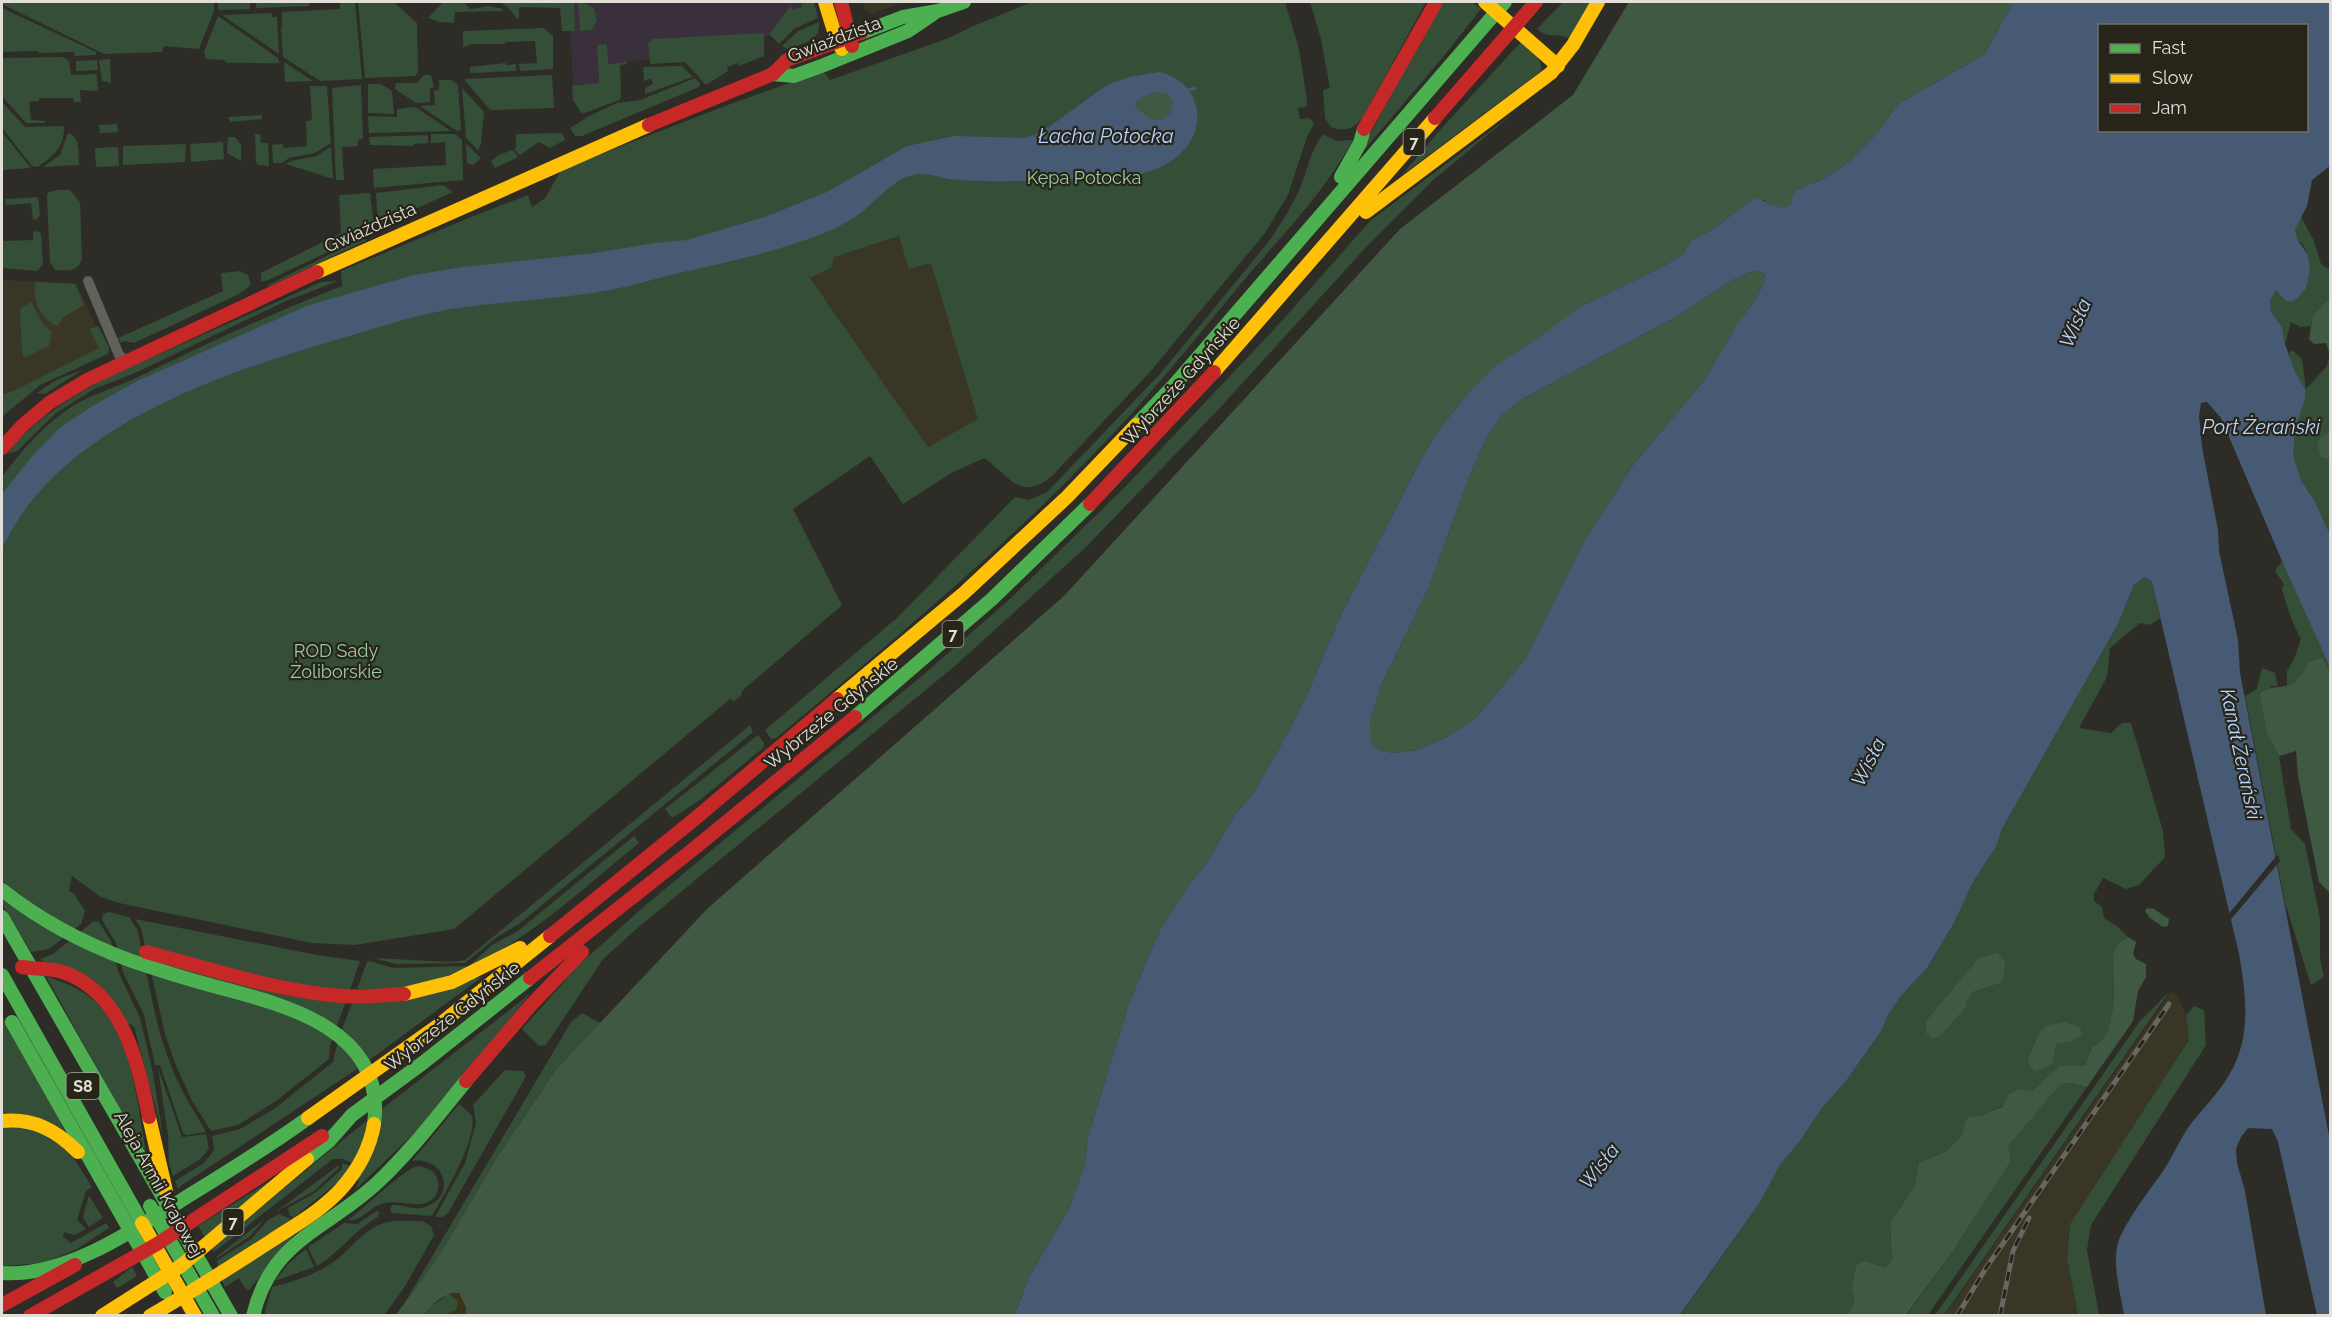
<svg xmlns="http://www.w3.org/2000/svg" width="2332" height="1317" font-family="Raleway,sans-serif">
<rect width="100%" height="100%" fill="#2e2c26"/>
<g fill="#393625">
<path d="M862 2H897L898 4 872 14 865 10Z"/>
<path d="M899 236 931 263 979 419 928 447 810 278 831 268 833 257Z"/>
<path d="M2 280 76 283 96 327 89 329 99 348 13 391 2 394Z"/>
<path d="M2171 992 2177 995 2186 1015 2189 1040 2070 1224 2067 1258 2078 1315 1944 1316Z"/>
</g>
<path fill="#3a303c" d="M569 2H802L808 21 730 50 598 65 599 83 573 86Z"/>
<g fill="#354e37" fill-rule="evenodd">
<path d="M2 2H214V11L199 49 164 46 162 52 104 54 2 4Z"/>
<path d="M218 2H250V9L218 10Z"/>
<path d="M256 2H309V6L256 8Z"/>
<path d="M340 2H355L362 79 320 81 283 57 281 28 282 26V12L340 9Z"/>
<path d="M358 2H394L417 23 418 72 415 76 365 78Z"/>
<path d="M443 2H463L471 9 488 6 503 9V11L455 12 454 23 439 22 428 18Z"/>
<path d="M500 2H574L575 31H562L560 8 519 7V19L516 18 509 8Z"/>
<path d="M582 2 594 8 597 20 592 30 580 31 578 3Z"/>
<path d="M801 2H814L818 18 794 29 779 44 769 34 791 6 793 10 802 7Z"/>
<path d="M1032 2H1285L1299 49 1307 100 1306 107 1298 108 1300 119 1310 118 1314 124 1307 137 1288 195 1265 233 1150 372 1052 476C1020 503 1009 475 984 458L951 473 903 504 870 456 793 509 842 605 742 691 741 696 734 701 730 699 454 929 355 945 312 943 119 903 101 897 72 876 69 891 74 894 85 911 81 924 49 949 31 952 2 904V477C19 454 40 429 64 412 87 395 113 389 138 377 205 344 273 313 342 286L341 271 471 217 528 195 532 207 545 198 562 169 725 106 823 71 830 80 949 38 971 27ZM899 236 909 269 931 263 978 419 928 447 810 278 831 268 834 257Z"/>
<path d="M1310 2H1426L1363 117C1355 128 1345 133 1331 127L1325 118 1323 90 1330 88 1321 39Z"/>
<path d="M1441 2H1472L1481 9 1443 57 1358 157Z"/>
<path d="M1563 2H1592L1570 39C1560 32 1549 40 1537 29Z"/>
<path d="M2 8 96 52V55L75 56 74 52 39 53V51L2 52Z"/>
<path d="M272 13V17H277L279 54 222 15Z"/>
<path d="M218 16 278 58 279 63C261 64 245 62 227 63L224 60 206 59 204 52Z"/>
<path d="M819 22C822 41 801 44 787 49L782 46 798 31Z"/>
<path d="M544 28 553 36V69L520 71 519 64 537 63 535 41 505 42V44H469L468 46 463 47V31Z"/>
<path d="M764 33V56L739 66 738 63 727 67 728 71 706 85 685 62 650 64 648 44 653 39Z"/>
<path d="M1521 42C1530 51 1543 57 1541 71L1402 175 1440 130Z"/>
<path d="M607 44 608 64 627 62V64L620 65 621 97 619 100 582 114 573 100 572 86 599 83 597 45Z"/>
<path d="M63 57 69 61 71 75 97 74 98 91 80 90 81 102H74L73 98H39V101L29 102 31 120 45 121V123H26L2 96V58Z"/>
<path d="M110 59 111 83 102 81 99 60Z"/>
<path d="M97 60 98 70 76 71V61Z"/>
<path d="M284 62 313 81 285 82Z"/>
<path d="M506 63V65L516 64V71L470 73V67Z"/>
<path d="M682 66 693 77 645 94V88L653 84 651 78 644 81 643 67Z"/>
<path d="M424 75H431L434 87 430 88V102L416 103 395 89 396 83H417Z"/>
<path d="M552 75 554 108 490 110 464 79Z"/>
<path d="M695 78 700 83 699 87 582 136H575L570 128 591 115 617 103 640 100Z"/>
<path d="M439 80H451L458 85 461 130 457 131 420 106 435 105 434 91 439 90Z"/>
<path d="M368 84H381L392 91 394 114 368 113Z"/>
<path d="M361 85 363 139 358 140V146L342 147 344 180H336L332 88Z"/>
<path d="M310 86H327L331 143 315 153 289 158 282 163H273L272 145 283 144V148L307 146 306 121 312 120Z"/>
<path d="M462 88 484 112 481 144 478 150 466 138Z"/>
<path d="M2 102 25 127 64 126C65 147 53 156 38 167L32 166 2 128Z"/>
<path d="M415 107 451 131 369 133 368 116 397 117V109Z"/>
<path d="M1514 113 1432 181 1368 245 1217 411 1086 547 956 665 641 925 603 959 546 1045 539 1046 522 1029 580 964 648 903 923 675 1012 597 1125 487 1279 324 1371 220Z"/>
<path d="M262 115V119L230 122 228 117Z"/>
<path d="M117 124 118 132 100 133 99 125Z"/>
<path d="M2 132 31 168 2 170Z"/>
<path d="M68 133C81 137 78 154 79 165L43 167 60 155Z"/>
<path d="M562 133 565 140 550 148 539 142 520 155 514 150 516 148V134Z"/>
<path d="M255 134H260L261 143H268L269 166 258 165 256 162Z"/>
<path d="M431 134H455L462 140 463 180 374 188 373 169 446 165 445 142 431 143Z"/>
<path d="M1323 134 1336 141 1353 140C1323 195 1279 238 1239 286 1190 346 1142 405 1087 461 990 560 883 649 776 738L771 739 765 730 898 617 1015 497 1029 500 1047 492 1160 374 1266 245C1280 226 1293 205 1302 183 1308 167 1312 148 1323 134Z"/>
<path d="M428 135V143L414 144 413 146 370 145 369 137Z"/>
<path d="M228 137H235L241 145V161L227 153Z"/>
<path d="M223 142 224 159 191 162 190 144Z"/>
<path d="M186 144 185 162 123 165V146Z"/>
<path d="M466 144 481 158 473 165 467 163Z"/>
<path d="M118 147 119 166 96 167 95 148Z"/>
<path d="M331 147 333 179 286 164 291 161 316 156Z"/>
<path d="M512 150 518 156 516 158 495 168 491 161 499 155Z"/>
<path d="M443 185 453 192 404 214 402 211 391 216 392 219 378 225 376 193Z"/>
<path d="M57 190H70L80 202 82 259C77 273 68 270 55 270L50 262 47 195 49 192Z"/>
<path d="M370 193 374 226 371 232 268 280 261 282V273L341 233 339 195Z"/>
<path d="M38 197 40 215 37 219 33 220 31 203 6 205 5 199Z"/>
<path d="M2298 211 2314 241 2321 264 2330 270V298L2313 315 2311 326 2300 327 2291 322 2285 344 2282 327 2271 312 2267 288 2280 292 2285 300 2297 299C2311 280 2317 247 2291 236Z"/>
<path d="M33 232 38 231 41 234 43 264 37 271 2 268V241L33 240Z"/>
<path d="M363 238 367 240 270 286H266Z"/>
<path d="M240 271 248 275 251 285 239 294 134 343 124 341 121 343 118 338 223 291 221 273Z"/>
<path d="M338 281 286 301 133 374 94 389 56 413 17 451 7 454C32 421 70 398 106 378L321 282Z"/>
<path d="M35 282 75 284 84 305 65 316 57 326C39 318 33 300 35 282Z"/>
<path d="M31 302 43 324 52 332 49 346 24 358 22 352 20 309Z"/>
<path d="M98 326 109 347 108 354 40 385 2 417V394L13 391 99 348 89 329Z"/>
<path d="M2293 351 2302 359 2306 389 2327 366 2330 355V432L2323 435 2321 457 2330 460V538L2293 487 2291 373 2289 352Z"/>
<path d="M82 370 45 394 37 393 56 380Z"/>
<path d="M2282 561 2330 655V673L2323 657 2309 661 2298 679 2287 686V671L2294 659 2301 639C2292 623 2287 607 2282 589L2284 584 2275 571Z"/>
<path d="M2145 577 2152 582 2160 618 2150 625 2140 623 2110 648 2107 677 2079 728 2111 733 2122 723H2131L2163 831 2165 857 2139 885 2126 889 2103 878 2094 894V901L2102 907 2104 918 2118 927 2128 937 2120 942 2113 952 2114 1003 2108 1031 2101 1041 2092 1047 2085 1066H2059L2032 1091 1983 1115 1969 1117 1966 1121 1961 1136 1947 1151 1919 1162 1914 1187 1890 1223 1892 1260 1885 1267 1864 1261 1852 1289 1855 1301 1847 1315 1680 1316 1759 1204 1780 1165 1800 1141 1822 1108 1846 1081 1882 1030 1888 1015 1900 997 1927 968 1954 923 1973 882 1996 847 2002 829 2118 624 2134 585ZM2006 967 2001 983 1973 992 1967 1000 1926 1021 1945 1000ZM2038 1034 2034 1071 2027 1062Z"/>
<path d="M2262 668 2275 673 2278 686H2271L2267 734 2279 756 2291 829 2305 844 2320 919V958L2324 977 2311 985 2285 903 2245 696 2257 689Z"/>
<path d="M750 725 753 732 519 924 497 937 465 963 396 964 373 958 451 962 465 960Z"/>
<path d="M758 735 764 743 763 748 700 800 672 818 665 809Z"/>
<path d="M634 836 639 843C554 911 475 996 357 989L367 962 370 961 393 968 469 966 492 945 518 931 536 916Z"/>
<path d="M109 912 129 917 137 929C148 973 153 1020 170 1063 179 1088 193 1109 206 1132L187 1135 183 1133 160 1065H155L144 1015 123 972 116 943 102 920 103 914Z"/>
<path d="M135 919 317 955 360 961 330 1046 329 1059 276 1101 238 1125 211 1131 191 1099 175 1063 165 1034 141 928Z"/>
<path d="M94 921 99 922 111 941 118 971 140 1018 153 1073 163 1136 134 1027 40 959 53 954Z"/>
<path d="M46 976C58 981 73 985 84 993 133 1025 137 1105 147 1158Z"/>
<path d="M482 977 360 1067 182 1185 178 1189 175 1181 204 1163 214 1150 212 1136 240 1129 274 1109 333 1062 338 1040 352 1003Z"/>
<path d="M2170 991 1944 1315H1935L2140 1021Z"/>
<path d="M530 994 429 1119 354 1191 359 1182 352 1163 343 1159H333L214 1252 211 1248 360 1126Z"/>
<path d="M2194 1006 2204 1010 2206 1045 2091 1225 2087 1250 2099 1315H2078L2067 1258 2070 1224 2189 1040 2186 1015Z"/>
<path d="M582 1013 602 1024 555 1071 498 1156 437 1259 404 1304 571 1022Z"/>
<path d="M3 1017 61 1123 75 1160 92 1187 86 1191 77 1220 86 1229 75 1235 64 1232 63 1237 71 1243 106 1223 109 1228 77 1249 45 1263 2 1266Z"/>
<path d="M158 1068 182 1137 206 1134 209 1149 200 1159 173 1176 169 1164 168 1135Z"/>
<path d="M505 1070 523 1071 526 1075 524 1080 448 1213 442 1217H435L465 1163 476 1123 473 1105Z"/>
<path d="M2071 1083 2087 1087 1928 1315 1906 1316 1953 1251 2011 1161 2007 1146 2060 1085Z"/>
<path d="M459 1104C463 1108 470 1112 472 1117 478 1138 443 1197 432 1216L392 1213 390 1209 392 1205C403 1204 414 1211 425 1207 457 1198 446 1156 412 1161Z"/>
<path d="M342 1163 350 1166 339 1181 293 1218 289 1214 288 1208 315 1193 342 1169Z"/>
<path d="M339 1165V1168L314 1191 277 1211Z"/>
<path d="M418 1166C424 1167 431 1169 435 1174 439 1179 439 1186 437 1192 428 1215 398 1197 381 1204 369 1208 361 1222 348 1220 365 1208 403 1169 418 1166Z"/>
<path d="M283 1173 206 1239 198 1226Z"/>
<path d="M89 1195 103 1218 89 1227 83 1217Z"/>
<path d="M377 1211 379 1212 378 1217C358 1227 340 1252 317 1266L308 1247 344 1223 357 1224Z"/>
<path d="M279 1214 291 1219 217 1270 218 1260 251 1239 268 1220Z"/>
<path d="M265 1219 249 1237 217 1258 216 1257Z"/>
<path d="M396 1221H422L431 1226 434 1235 404 1288 384 1315 264 1316 272 1287C293 1282 314 1275 332 1263 355 1247 367 1222 396 1221Z"/>
<path d="M295 1234 249 1290 245 1288 239 1278 225 1287 221 1279Z"/>
<path d="M306 1249 314 1267 275 1281 288 1264Z"/>
<path d="M132 1267 137 1276 117 1288 113 1282Z"/>
<path d="M449 1294 458 1301 457 1309 446 1315 425 1316 428 1308Z"/>
</g>
<g fill="#405943">
<path d="M1629 2H2013L1985 54 1898 104 1878 132 1849 162 1823 179 1795 190 1790 205 1782 209 1763 200 1750 201 1713 229 1692 240 1684 253 1664 266 1578 308 1466 396 1438 431 1419 463 1339 619 1306 697 1281 745 1252 795 1235 814 1207 863 1191 882 1160 930 1129 1003 1088 1137 1085 1164 1069 1209 1029 1277 1014 1315 465 1316 466 1308 459 1293C446 1292 430 1304 425 1315L395 1316 437 1259 498 1156 555 1071 708 908 1064 596 1400 229 1573 95Z"/>
<path d="M1152 92 1166 93 1173 101 1171 112 1163 120 1151 119 1135 107V102Z"/>
<path d="M1752 271H1760L1765 275 1762 287 1751 306 1737 326 1706 378 1633 465 1585 540 1526 658 1475 719 1447 737 1418 750 1395 753 1381 751 1373 746 1370 739V722L1381 685 1429 587 1471 472 1486 439 1502 415 1522 399 1676 317 1733 280Z"/>
<path d="M2330 298V355L2326 343 2314 344 2309 339 2313 315Z"/>
<path d="M2330 432V460L2321 457 2317 444 2323 435Z"/>
<path d="M2323 657 2330 673V893L2319 882 2298 776 2296 751 2279 756 2267 734 2260 693C2270 687 2274 688 2285 686 2297 684 2303 671 2309 661Z"/>
<path d="M2147 908 2154 909 2169 919 2168 926 2163 927 2150 918 2145 911Z"/>
<path d="M2128 937 2136 942 2133 954 2136 959 2146 964V977L2138 991 2133 1021 2087 1087 2071 1083 2060 1085 2008 1146 2011 1161 1953 1251 1906 1315H1847L1855 1301 1852 1289 1856 1266 1864 1261 1885 1267 1892 1260 1890 1223 1914 1187 1919 1162 1947 1151 1961 1136 1966 1120 1969 1117 1983 1115 2003 1106 2008 1095 2019 1089 2032 1091 2059 1066H2085L2092 1047 2101 1041 2108 1031 2114 1003 2113 952 2120 942Z"/>
<path d="M1997 953C2009 961 2005 972 2001 983L1973 992 1967 1000 1965 1008 1941 1035 1933 1039 1926 1033V1021L1979 958Z"/>
<path d="M2064 1022 2080 1027 2082 1034 2073 1041 2056 1044 2052 1064 2034 1072 2027 1062 2038 1034 2045 1026Z"/>
</g>
<path fill="#3c3417" d="M451 1293H459L466 1308 465 1315H446L457 1309 458 1301 449 1294Z"/>
<g fill="#475a74" fill-rule="evenodd">
<path d="M2013 2H2330V166L2312 180 2307 206 2295 229 2297 239 2308 255 2310 270 2306 288 2297 299 2291 302 2285 300 2276 290 2270 300 2271 312 2282 327 2285 344 2294 370 2305 390V399L2295 429 2293 456 2301 481 2314 500 2330 535V667L2282 561 2221 418 2207 402 2201 403 2199 416 2202 447 2218 530 2219 551 2238 640 2240 673 2330 1141V1315H2317L2278 1142 2272 1129 2248 1128 2241 1137 2236 1149 2237 1163 2245 1191 2266 1315H2124C2121 1295 2113 1268 2117 1247 2120 1229 2148 1192 2159 1177 2171 1161 2178 1142 2190 1125 2203 1108 2218 1094 2229 1075 2252 1038 2246 994 2239 954L2152 582 2145 577 2134 585 2118 624 2002 829 1996 847 1973 882 1954 923 1927 968 1900 997 1888 1015 1882 1030 1846 1081 1822 1108 1800 1141 1780 1165 1759 1204 1680 1315 1014 1316 1029 1277 1069 1209 1085 1164 1088 1137 1129 1003 1160 930 1191 882 1207 863 1235 814 1252 795 1281 745 1306 697 1339 619 1419 463 1438 431 1466 396 1498 364 1541 336 1578 308 1664 266 1684 253 1692 240 1713 229 1750 201 1756 198 1782 208 1790 205 1795 190 1823 179 1849 162 1878 132 1898 104 1985 54ZM2100 26H2306V130H2100ZM1752 271H1760L1765 275 1762 287 1751 306 1737 325 1706 378 1633 465 1585 540 1526 658 1475 719 1447 737 1418 750 1395 753 1381 751 1373 746 1370 739V722L1381 685 1429 587 1471 472 1486 439 1502 415 1522 399 1676 317 1733 280Z"/>
<path d="M1159 72C1199 80 1210 126 1181 153 1165 169 1139 176 1117 177 1073 179 1028 182 984 181 972 181 960 180 949 179 940 177 930 174 921 174 898 174 880 197 863 211 836 233 794 244 760 254 733 261 706 267 679 273 654 279 629 287 604 291 553 300 501 301 451 309 411 316 374 329 336 340 218 374 56 429 2 549V494L34 454 61 427 91 407 137 381 309 305 414 275 463 267 595 253 655 243 687 240 765 217 827 192 907 146 954 136 1023 138 1039 134 1107 85 1129 77ZM1152 92 1166 93 1173 101 1171 112 1163 120 1151 119 1135 107V102Z"/>
</g>
<path fill="#2e2c26" d="M2278 854 2280 861 2228 923 2227 916Z"/>
<g fill="none" stroke-linecap="round" stroke-linejoin="round">
<path stroke="#475a74" stroke-width="3" d="M1189 90 1195 88"/>
<path stroke="#61605b" stroke-width="10" d="M88 281 119 355 127 361"/>
<g stroke="#4caf50" stroke-width="14">
<path d="M861 33 903 17 938 11 964 2"/>
<path d="M773 74 794 76 824 65 908 31 933 14"/>
<path d="M1341 177 1360 143 1364 129"/>
<path d="M1136 425 1175 384 1505 2"/>
<path d="M855 717 992 599 1090 504"/>
<path d="M2 890C41 921 83 943 129 960 158 970 187 979 217 987 286 1005 387 1030 374 1124"/>
<path d="M2 917 231 1316"/>
<path d="M2 975 142 1223"/>
<path d="M12 1022 165 1292"/>
<path d="M307 1159 329 1141 352 1115 424 1062 530 978"/>
<path d="M150 1206 213 1316"/>
<path d="M2 1273C67 1278 140 1226 193 1193 232 1169 271 1145 308 1118"/>
<path d="M253 1316C271 1239 327 1230 378 1182 411 1151 438 1115 466 1081"/>
</g>
<g stroke="#ffc107" stroke-width="14">
<path d="M825 2 837 41 842 49"/>
<path d="M1485 2 1558 66"/>
<path d="M1366 212 1551 73 1573 45 1598 2"/>
<path d="M317 272 649 125"/>
<path d="M1214 372 1435 118"/>
<path d="M837 699 964 593 1067 497 1136 425"/>
<path d="M404 994 452 982 520 948"/>
<path d="M149 1117 166 1191"/>
<path d="M308 1118 439 1025 550 936"/>
<path d="M2 1121C33 1118 56 1130 78 1152"/>
<path d="M142 1223 195 1316"/>
<path d="M102 1316 182 1265 307 1159"/>
<path d="M150 1316C191 1292 231 1267 271 1241 295 1225 321 1211 341 1189 357 1171 370 1148 374 1124"/>
</g>
<g stroke="#c62828" stroke-width="14">
<path d="M841 2 852 46"/>
<path d="M1435 118 1536 2"/>
<path d="M649 125 773 74 787 60 861 33"/>
<path d="M1364 129 1436 2"/>
<path d="M2 448 23 425 49 403 87 380 317 272"/>
<path d="M1090 504 1214 372"/>
<path d="M550 936 691 822 837 699"/>
<path d="M146 952C207 968 267 988 330 995 355 998 379 996 404 994"/>
<path d="M22 967C35 969 51 968 63 972 123 993 138 1062 149 1117"/>
<path d="M530 978 691 851 855 717"/>
<path d="M466 1081 531 1005 582 952"/>
<path d="M2 1305 75 1265"/>
<path d="M30 1316 157 1244 322 1136"/>
</g>
<defs>
<g id="rail">
<path d="M1957 1316 1986 1268 2169 1004"/>
<path d="M2000 1316 2013 1251 2029 1218"/>
</g>
</defs>
<use href="#rail" stroke="#686762" stroke-width="5"/>
<use href="#rail" stroke="#272419" stroke-width="3" stroke-dasharray="9" stroke-linecap="butt"/>
</g>
<g text-anchor="middle" dominant-baseline="central" stroke-width="4.5" stroke-linejoin="round" paint-order="stroke">
<g fill="#272419" stroke="#a9a79f" stroke-width="1.5">
<rect x="1403.5" y="129" width="21" height="26" rx="4.5"/>
<rect x="942.5" y="621" width="21" height="26" rx="4.5"/>
<rect x="66.5" y="1073" width="33" height="26" rx="4.5"/>
<rect x="222.5" y="1209" width="21" height="26" rx="4.5"/>
</g>
<g font-size="16" font-weight="bold" fill="#e1dfd8">
<text x="1414" y="142">7</text>
<text x="953" y="634">7</text>
<text x="83" y="1086">S8</text>
<text x="233" y="1222">7</text>
</g>
<g font-size="18" fill="#e1dfd8" stroke="#272419">
<text transform="translate(834 39) rotate(-21)">Gwiaździsta</text>
<text transform="translate(370 227) rotate(-24)">Gwiaździsta</text>
<text transform="translate(1181 381) rotate(-48)">Wybrzeże Gdyńskie</text>
<text transform="translate(831 713) rotate(-39)">Wybrzeże Gdyńskie</text>
<text transform="translate(452 1016) rotate(-38)">Wybrzeże Gdyńskie</text>
<text transform="translate(159 1184) rotate(61)">Aleja Armii Krajowej</text>
</g>
<g font-size="18" fill="#99cda0" stroke="#272419">
<text x="1084" y="177">Kępa Potocka</text>
<text x="336" y="650">ROD Sady<tspan x="336" dy="21">Żoliborskie</tspan></text>
</g>
<g font-size="20" font-style="italic" fill="#b6d4fe" stroke="#272419">
<text x="1106" y="136">Łacha Potocka</text>
<text transform="translate(2075 323) rotate(-67)">Wisła</text>
<text x="2261" y="427">Port Żerański</text>
<text transform="translate(2241 754) rotate(78)">Kanał Żerański</text>
<text transform="translate(1868 762) rotate(-63)">Wisła</text>
<text transform="translate(1599 1166) rotate(-52)">Wisła</text>
</g>
</g>
<rect width="2332" height="1317" fill="none" stroke="#e1dfd8" stroke-width="6"/>
<rect x="2098" y="24" width="210" height="108" fill="#272419" stroke="#716f65" stroke-width="1.5"/>
<rect x="2110" y="44" width="30" height="9" fill="#4caf50" stroke="#716f65" stroke-width="1.5"/>
<text x="2152" y="54" font-size="18" fill="#e1dfd8">Fast</text>
<rect x="2110" y="74" width="30" height="9" fill="#ffc107" stroke="#716f65" stroke-width="1.5"/>
<text x="2152" y="84" font-size="18" fill="#e1dfd8">Slow</text>
<rect x="2110" y="104" width="30" height="9" fill="#c62828" stroke="#716f65" stroke-width="1.5"/>
<text x="2152" y="114" font-size="18" fill="#e1dfd8">Jam</text>
</svg>
